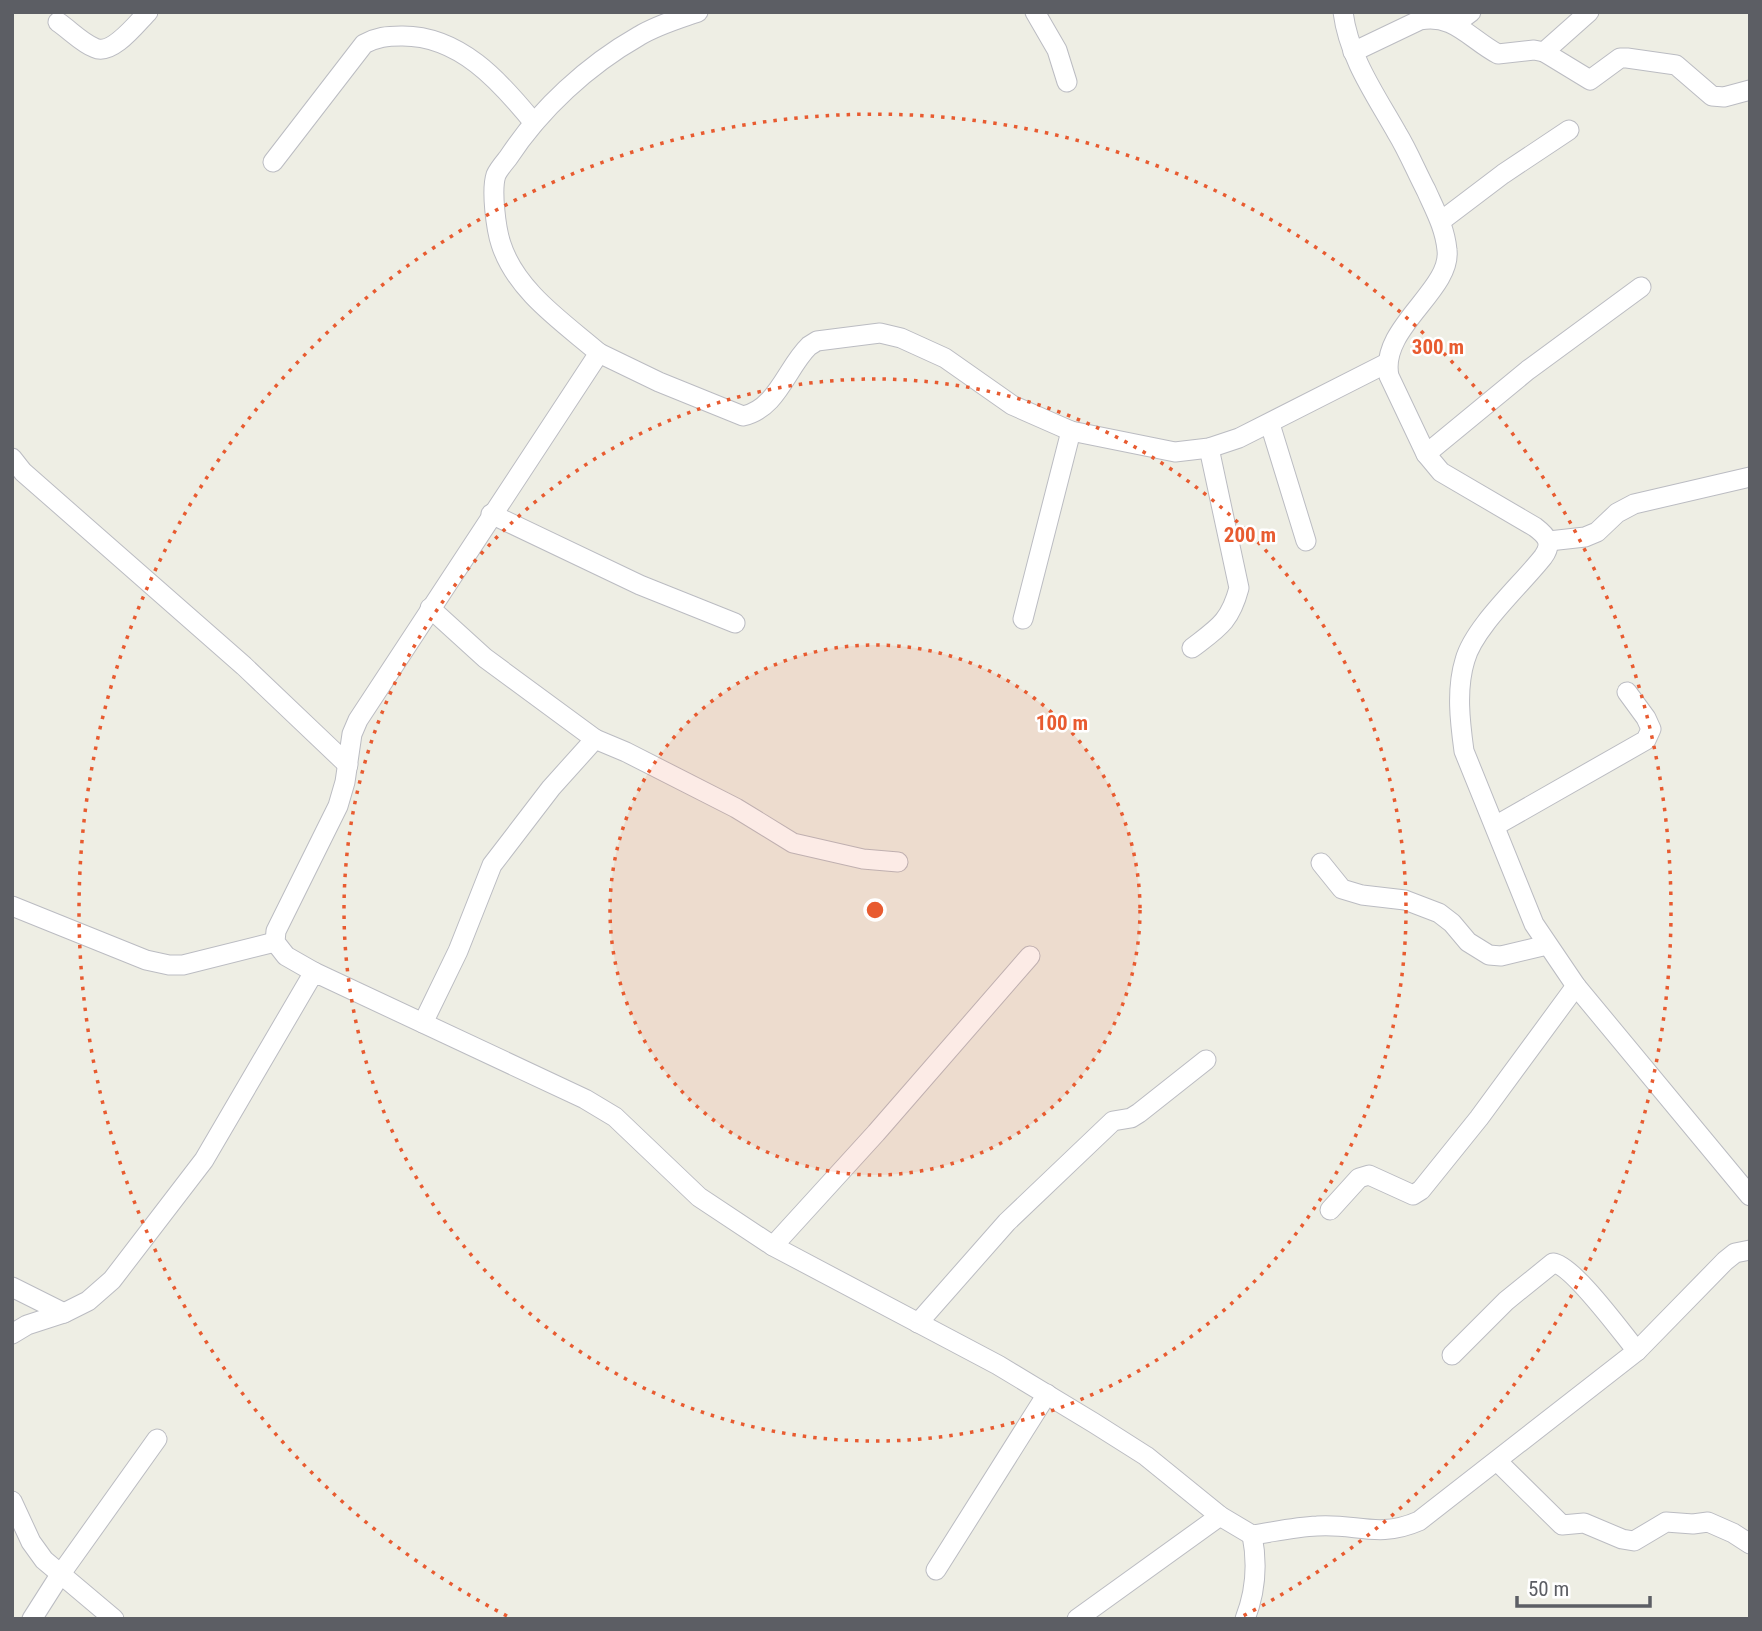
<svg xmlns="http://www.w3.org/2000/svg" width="1762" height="1631" font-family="'Roboto Condensed',sans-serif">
<rect width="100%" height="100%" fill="#eeeee4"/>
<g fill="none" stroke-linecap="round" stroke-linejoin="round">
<defs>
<g id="street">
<path d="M1035 12 1057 50 1067 82"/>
<path d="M1343 12C1349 58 1375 94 1397 133 1408 151 1416 171 1426 190 1435 210 1445 228 1447 250 1452 290 1379 328 1389 376L1426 454 1441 472 1535 527C1547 536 1553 543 1543 557 1521 585 1474 627 1465 660 1456 689 1460 722 1464 751L1534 924 1576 986 1750 1196"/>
<path d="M58 22C70 30 82 43 95 48 112 56 137 23 148 12"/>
<path d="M1455 24 1471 12"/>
<path d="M1353 52 1420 20C1453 13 1471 40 1498 54L1534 50 1544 52 1590 80 1620 58H1627L1676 65 1712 96 1724 97 1750 90"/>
<path d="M1544 52 1589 12"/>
<path d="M273 162 364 44C377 37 387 36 401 36 459 35 500 81 534 123"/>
<path d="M1441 221 1503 174 1569 130"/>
<path d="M599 353 659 382 743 416C777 409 787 367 809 346L817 341 880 333 901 338 945 358 1012 405 1071 431 1175 452 1209 448 1239 438 1387 363"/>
<path d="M1270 424 1306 541"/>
<path d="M1426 454 1528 370 1641 287"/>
<path d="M12 458 23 472 244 666 348 765"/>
<path d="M491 514 640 585 735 623"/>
<path d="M1549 541 1585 537 1597 532 1617 513 1634 504 1750 477"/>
<path d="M430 608 485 658 595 739"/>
<path d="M1023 619 1071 431"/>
<path d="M1192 648C1218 628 1230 622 1239 588L1209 448"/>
<path d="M1495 826 1646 740 1651 729 1646 718 1627 692"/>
<path d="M1321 863 1342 889 1362 895 1405 900 1439 913 1452 923 1468 942 1489 955 1501 956 1547 945"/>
<path d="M12 906 146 960 169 965H183L275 942"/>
<path d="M314 972 286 956 275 942 276 931 338 806 345 782 352 734 358 720 599 353C563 322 516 291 501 244 496 229 491 190 496 175 498 170 504 163 508 158 540 109 588 65 639 36 657 25 678 19 698 12"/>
<path d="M423 1023 458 951 492 865 551 788 595 739 626 752 736 808 793 843 863 859 898 862"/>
<path d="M1330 1210 1359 1178 1369 1175 1413 1195 1421 1190 1479 1118 1576 986"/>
<path d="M773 1246 876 1133 1030 956"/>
<path d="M12 1287 64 1313"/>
<path d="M918 1323 1007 1222 1113 1121 1131 1118 1139 1113 1206 1060"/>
<path d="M12 1334 27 1325 64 1313 88 1301 112 1280 204 1160 314 972 585 1099 615 1117 699 1197 773 1246 998 1365 1094 1423 1146 1456 1220 1516 1252 1535C1273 1532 1295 1527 1317 1526 1356 1523 1378 1539 1419 1521L1637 1351 1725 1261 1735 1253 1750 1250"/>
<path d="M1452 1355 1506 1301 1553 1263C1573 1265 1622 1333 1637 1351"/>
<path d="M1497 1461 1562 1525 1584 1523 1622 1539 1634 1541 1666 1522 1693 1524 1708 1522 1733 1533 1750 1544"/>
<path d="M12 1501 31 1542 44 1560 114 1619"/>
<path d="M936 1570 1047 1394"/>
<path d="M32 1619 60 1575 157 1439"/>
<path d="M1077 1619 1220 1516"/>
<path d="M1245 1619C1256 1591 1258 1565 1252 1535"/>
</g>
</defs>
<use href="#street" stroke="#bbbcc2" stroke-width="21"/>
<use href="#street" stroke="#fff" stroke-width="19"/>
</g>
<circle cx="875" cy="910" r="265" fill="#e85b30" fill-opacity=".12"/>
<g fill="none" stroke="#e85b30" stroke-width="3.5" stroke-dasharray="3.5 7">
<circle cx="875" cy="910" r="265"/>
<circle cx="875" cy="910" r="531"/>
<path d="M507 1616A796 796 0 1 1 1243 1616"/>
</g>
<circle cx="875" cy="910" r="10" fill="#e85b30" stroke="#fff" stroke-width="3.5"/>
<g font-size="21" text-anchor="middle" font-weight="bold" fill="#e85b30" stroke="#fff" stroke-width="5" stroke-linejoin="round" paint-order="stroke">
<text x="1438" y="354">300 m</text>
<text x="1250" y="542">200 m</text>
<text x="1062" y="730">100 m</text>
</g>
<rect width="1762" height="1631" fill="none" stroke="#5c5e64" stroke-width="28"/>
<path d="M1517 1596v10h133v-10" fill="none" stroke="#5c5e64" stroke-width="3.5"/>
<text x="1528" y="1596" font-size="21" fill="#5c5e64" stroke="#ffffff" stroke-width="5" paint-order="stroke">50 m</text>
</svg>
